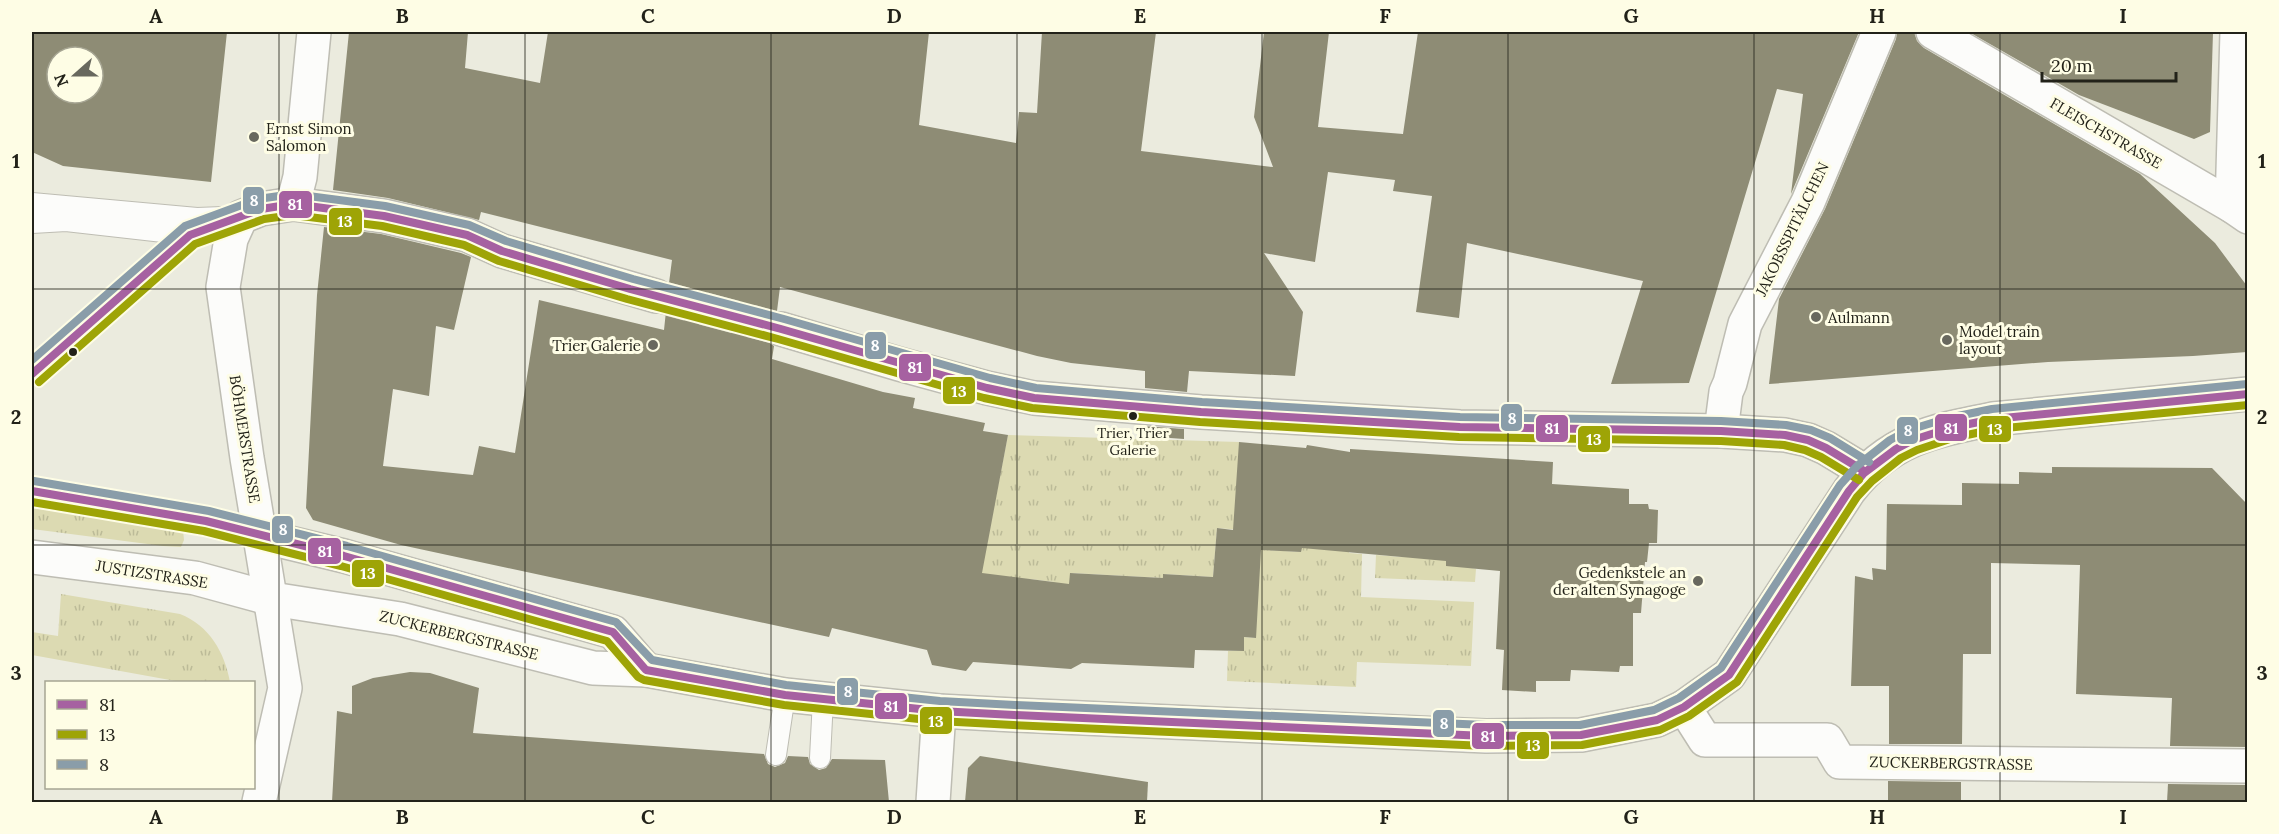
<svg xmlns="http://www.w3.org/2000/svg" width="2279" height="834" font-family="Lora,serif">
<defs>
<pattern id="grass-tufts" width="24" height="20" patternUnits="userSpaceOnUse" patternTransform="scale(1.5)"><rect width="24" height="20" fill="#dcdab2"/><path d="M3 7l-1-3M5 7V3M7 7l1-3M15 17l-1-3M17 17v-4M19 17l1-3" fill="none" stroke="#bcbb98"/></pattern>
</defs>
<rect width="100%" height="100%" fill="#ebebde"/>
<g fill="url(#grass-tufts)">
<path d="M1008 435 1239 442 1253 531 1217 528 1213 577 1164 574 1163 578 1071 573 1069 587 1054 585V582L1030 579 1025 603 977 593Z"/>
<path d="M32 508 183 530 184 540 181 547 163 546 32 529Z"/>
<path d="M1303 533 1350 537 1349 553 1362 554 1361 597 1474 602 1471 666 1357 662 1356 687 1227 681 1228 651H1244V637L1255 638 1251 549 1301 552Z"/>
<path d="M1401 548 1476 569 1475 582 1375 578 1376 555 1401 557Z"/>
<path d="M61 594 180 614C209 625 225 653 230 682H181L32 655V632L58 636Z"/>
</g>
<g fill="#8e8c75" fill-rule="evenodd">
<path d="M32 32H227L211 182 63 166 32 152ZM57 57H93V93H57Z"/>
<path d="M349 32H468L465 68 540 83 548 32H929L919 125 1016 143 1019 112 1037 113 1042 32H1156L1141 151 1273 167 1254 117 1264 32H1329L1318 127 1403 134 1418 32H1859L1791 194 1803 94 1777 89 1689 383 1611 384 1643 281 1467 243 1459 318 1416 312 1432 196 1393 191 1395 180 1328 172 1315 262 1264 253 1303 312 1295 376 1189 371 1187 392 1145 388V371L1071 363 1037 356 780 287 777 311 769 315 763 324V334L767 341 774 346 772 359 883 392 915 398 913 408 985 423 983 431 1008 435 982 573 1069 584 1070 573 1163 578V574L1213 577 1217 528 1233 530 1239 442 1306 448 1307 445 1350 452V449L1553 462 1552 484 1629 489V504H1648L1649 509 1658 510 1657 543H1649L1647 562H1645L1641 613H1633V666H1620L1619 672 1571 670 1570 681H1536V692L1502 690 1504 650 1496 649 1500 571 1446 566V561L1302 548 1301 552 1261 550 1256 638 1244 637V651L1195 650 1194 668 1082 663 1071 669 973 662 966 671 932 665 927 650 832 628 829 637 401 545 313 520 306 508 317 295 324 227 381 234 461 253 471 257 454 330 436 326 429 396 393 389 383 466 473 475 479 446 515 453 539 300 664 330 666 311 674 301V291L669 283 672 260 481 212 479 220 388 198 333 190Z"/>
<path d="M1897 32H1914L1917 41 1924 48 2140 174 2215 243 2247 286V352L2193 356 2048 362 1769 384 1779 299 1825 209 1896 39Z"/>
<path d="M1969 32H2213L2210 132 2194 139 2079 95Z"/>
<path d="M1143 426 1184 429V439L1143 436Z"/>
<path d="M2052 467 2212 468 2247 504V747L2170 746 2172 698 2076 694 2080 565 1991 563V654H1963L1962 744H1889V686H1851L1855 576 1873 580 1872 568 1886 570 1887 504 1962 505V483L2019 484V472L2052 473Z"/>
<path d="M410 672 430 673 479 688 473 733 764 754 768 764 775 767 785 763 788 756 808 757 810 764 819 770 826 768 832 759 885 760 889 802H332L337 711 352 714V686L373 678Z"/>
<path d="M980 756 1148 782 1147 802H965L968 768Z"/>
<path d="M1888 781 1961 782V802H1888Z"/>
<path d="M2168 784 2247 785V802H2167Z"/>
</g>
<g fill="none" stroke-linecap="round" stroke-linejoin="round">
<path stroke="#c3c3b7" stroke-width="33" stroke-dasharray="33 16" stroke-linecap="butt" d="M656 296 781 329"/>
<defs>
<g id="lane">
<path d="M32 203 197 218 223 217"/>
<path d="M32 223 66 221 190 235 241 217"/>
<path d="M32 374 190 235"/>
<path d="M32 491 206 521 261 536"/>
<path d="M776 755 785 695"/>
<path d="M820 758 823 699"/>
</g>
<g id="street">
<path d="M1933 32 2232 206 2248 217"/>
<path d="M293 204 300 177 314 32"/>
<path d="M2232 206 2237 32"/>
<path d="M781 329 899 364 987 388 1034 398 1201 412 1460 427 1721 431 1785 435 1808 440 1826 448 1864 471"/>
<path d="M1721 431 1726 392 1730 383 1745 324 1808 202 1879 32"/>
<path d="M261 536 344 556 613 632 646 670"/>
<path d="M32 557 195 578 272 599 400 619 593 668 646 670 785 695 939 711 1014 715 1486 736 1581 735 1657 720 1684 707 1729 675 1849 491C1889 439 1932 431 1993 419L2248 394"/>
<path d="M1684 707 1705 740H1827L1840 762 2248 766"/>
<path d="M259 802 285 688 247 458 223 287 231 239 241 217 261 209 293 204 384 216 467 235 502 251 656 296"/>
<path d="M933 802 939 711"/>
</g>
</defs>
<use href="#lane" stroke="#bebdb3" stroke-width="22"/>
<use href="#street" stroke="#bebdb3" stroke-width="36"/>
<use href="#lane" stroke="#fcfcfa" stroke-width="20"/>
<use href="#street" stroke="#fcfcfa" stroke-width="33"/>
<defs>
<g id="bus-1">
<path d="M32 374 190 235 261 209 293 204 384 216 467 235 502 251 630 289 781 329 987 388 1034 398 1201 412 1460 427 1721 431 1785 435 1808 440 1826 448 1864 471"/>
<path d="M32 491 206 521 344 556 613 632 646 670 785 695 939 711 1014 715 1486 736 1581 735 1657 720 1684 707 1729 675 1849 491 1864 473 1896 449 1913 440 1950 428 1993 419 2248 394"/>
</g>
<g id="bus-2">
<path d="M39 382 195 244 264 219 293 215 382 226 464 245 499 261 627 299 778 339 984 398 1032 408 1200 422 1459 437 1721 441 1784 445 1805 450 1821 457 1859 480"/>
<path d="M32 502 204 531 341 566 607 641 638 677 644 680 784 705 938 721 1013 725 1486 746 1582 745 1660 730 1689 716 1737 682 1857 497 1872 481 1901 458 1917 450 1953 438 1995 429 2248 405"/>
</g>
<g id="bus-3">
<path d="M32 360 185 226 258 199 293 194 385 206 469 225 506 241 633 279 784 319 990 378 1036 388 1202 402 1460 417 1721 421 1786 425 1811 430 1830 438 1869 462"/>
<path d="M34 481 209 511 347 546 616 622 652 660 786 685 940 701 1015 705 1486 725H1580L1654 710 1679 698 1721 668 1840 485 1857 466 1890 440 1909 430 1948 418 1992 409 2247 384"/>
</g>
</defs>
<use href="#bus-1" stroke="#fefde5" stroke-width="12"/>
<use href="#bus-2" stroke="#fefde5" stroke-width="12"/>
<use href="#bus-3" stroke="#fefde5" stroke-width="12"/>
<use href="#bus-1" stroke="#a661a1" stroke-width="8"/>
<use href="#bus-2" stroke="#9ea406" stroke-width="8"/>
<use href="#bus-3" stroke="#8a9da9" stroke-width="8"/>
</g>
<path fill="none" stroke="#222219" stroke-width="1.5" stroke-opacity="0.55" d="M279 32V802M525 32V802M771 32V802M1017 32V802M1262 32V802M1508 32V802M1754 32V802M2000 32V802M32 289H2248M32 545H2248"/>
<g fill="#68685e" stroke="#fefde5" stroke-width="2">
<circle cx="254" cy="137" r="6"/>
<circle cx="1816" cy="317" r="6"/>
<circle cx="1947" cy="340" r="6"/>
<circle cx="653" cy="345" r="6"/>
<circle cx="1698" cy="581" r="6"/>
</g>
<g fill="#222219" stroke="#fefde5" stroke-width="2">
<circle cx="73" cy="352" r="5"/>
<circle cx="1133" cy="416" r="5"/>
</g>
<g text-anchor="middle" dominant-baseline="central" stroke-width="6" stroke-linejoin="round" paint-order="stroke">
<g font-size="14" fill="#222219" stroke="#fefde5">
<text x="1133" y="433">Trier, Trier<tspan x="1133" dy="17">Galerie</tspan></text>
</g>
<g font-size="15" fill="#222219" stroke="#fefde5" text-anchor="start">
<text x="266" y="128">Ernst Simon<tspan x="266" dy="17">Salomon</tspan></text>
<text x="1828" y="317">Aulmann</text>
<text x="1959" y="331">Model train<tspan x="1959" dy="17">layout</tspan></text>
<text x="641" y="345" text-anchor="end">Trier Galerie</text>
<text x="1686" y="572" text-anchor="end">Gedenkstele an<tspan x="1686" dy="17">der alten Synagoge</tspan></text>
</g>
<g font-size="15" fill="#222219" stroke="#fefde5">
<text transform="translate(2106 133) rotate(30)">FLEISCHSTRASSE</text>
<text transform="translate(1792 229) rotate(-64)">JAKOBSSPITÄLCHEN</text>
<text transform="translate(245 439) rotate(81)">BÖHMERSTRASSE</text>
<text transform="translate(152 574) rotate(9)">JUSTIZSTRASSE</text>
<text transform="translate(459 635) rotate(14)">ZUCKERBERGSTRASSE</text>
<text transform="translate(1951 763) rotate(1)">ZUCKERBERGSTRASSE</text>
</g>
</g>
<g stroke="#fefde5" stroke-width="2">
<rect x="242" y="186" width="23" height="29" rx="6" fill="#8a9da9"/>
<rect x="278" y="190" width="35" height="29" rx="6" fill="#a661a1"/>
<rect x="328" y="207" width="35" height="29" rx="6" fill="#9ea406"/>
<rect x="864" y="331" width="23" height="29" rx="6" fill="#8a9da9"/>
<rect x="898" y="353" width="34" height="29" rx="6" fill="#a661a1"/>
<rect x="942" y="376" width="34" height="29" rx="6" fill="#9ea406"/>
<rect x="1500" y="403" width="23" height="29" rx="6" fill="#8a9da9"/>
<rect x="1934" y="413" width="34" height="29" rx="6" fill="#a661a1"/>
<rect x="1535" y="414" width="34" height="29" rx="6" fill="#a661a1"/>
<rect x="1978" y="415" width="34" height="28" rx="6" fill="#9ea406"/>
<rect x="1896" y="416" width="23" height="29" rx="6" fill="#8a9da9"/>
<rect x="1577" y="425" width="34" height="28" rx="6" fill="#9ea406"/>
<rect x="271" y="515" width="23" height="29" rx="6" fill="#8a9da9"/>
<rect x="307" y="537" width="35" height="28" rx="6" fill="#a661a1"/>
<rect x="351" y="559" width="34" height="29" rx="6" fill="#9ea406"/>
<rect x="836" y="677" width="23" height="29" rx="6" fill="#8a9da9"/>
<rect x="874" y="692" width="34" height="28" rx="6" fill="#a661a1"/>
<rect x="919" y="706" width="34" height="29" rx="6" fill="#9ea406"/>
<rect x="1432" y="709" width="23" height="29" rx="6" fill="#8a9da9"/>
<rect x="1471" y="722" width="34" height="28" rx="6" fill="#a661a1"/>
<rect x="1516" y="731" width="34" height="29" rx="6" fill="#9ea406"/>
</g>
<g font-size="16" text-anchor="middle" font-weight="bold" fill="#fff">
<text x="254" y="206">8</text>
<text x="295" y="210">81</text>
<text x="345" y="227">13</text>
<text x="875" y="351">8</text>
<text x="915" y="373">81</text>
<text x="959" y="397">13</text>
<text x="1512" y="424">8</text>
<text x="1951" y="434">81</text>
<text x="1552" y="434">81</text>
<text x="1995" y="435">13</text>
<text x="1908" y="436">8</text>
<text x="1594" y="445">13</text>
<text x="283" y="535">8</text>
<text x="325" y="557">81</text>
<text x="368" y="579">13</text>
<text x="848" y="697">8</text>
<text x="891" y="712">81</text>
<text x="936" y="727">13</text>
<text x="1444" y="729">8</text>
<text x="1488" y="742">81</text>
<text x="1533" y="751">13</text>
</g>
<rect width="2279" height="834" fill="none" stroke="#fefde5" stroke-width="66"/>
<rect x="45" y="681" width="210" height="108" fill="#fefde5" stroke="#a6a593" stroke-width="1.5"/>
<rect x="57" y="700" width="30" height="9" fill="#a661a1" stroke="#a6a593" stroke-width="1.5"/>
<text x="99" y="711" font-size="18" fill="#222219">81</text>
<rect x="57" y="730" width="30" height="9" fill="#9ea406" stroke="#a6a593" stroke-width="1.5"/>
<text x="99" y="741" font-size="18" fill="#222219">13</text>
<rect x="57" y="760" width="30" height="9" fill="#8a9da9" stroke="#a6a593" stroke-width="1.5"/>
<text x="99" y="771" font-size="18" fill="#222219">8</text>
<g transform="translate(75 75) rotate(249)"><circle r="28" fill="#fefde5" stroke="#a6a593" stroke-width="1.5"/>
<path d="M0-4.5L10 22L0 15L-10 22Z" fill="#68685e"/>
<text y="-9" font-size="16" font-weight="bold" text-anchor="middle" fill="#222219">N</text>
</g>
<path d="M2042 72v9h134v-9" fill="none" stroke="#222219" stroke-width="3"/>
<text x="2051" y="72" font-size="18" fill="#222219" stroke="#fefde5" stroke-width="4.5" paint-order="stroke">20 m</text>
<rect x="33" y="33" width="2213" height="768" fill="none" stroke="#222219" stroke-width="2"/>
<g font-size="20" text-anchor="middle" font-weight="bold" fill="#222219">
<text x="156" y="23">A</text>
<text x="402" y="23">B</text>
<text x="648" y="23">C</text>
<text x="894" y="23">D</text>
<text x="1140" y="23">E</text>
<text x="1385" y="23">F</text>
<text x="1631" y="23">G</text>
<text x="1877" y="23">H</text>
<text x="2123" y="23">I</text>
<text x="16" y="168">1</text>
<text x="2262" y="168">1</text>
<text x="16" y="424">2</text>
<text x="2262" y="424">2</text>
<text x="16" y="680">3</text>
<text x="2262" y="680">3</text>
<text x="156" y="824">A</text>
<text x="402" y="824">B</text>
<text x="648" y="824">C</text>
<text x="894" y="824">D</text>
<text x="1140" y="824">E</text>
<text x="1385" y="824">F</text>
<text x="1631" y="824">G</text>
<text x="1877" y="824">H</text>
<text x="2123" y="824">I</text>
</g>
</svg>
